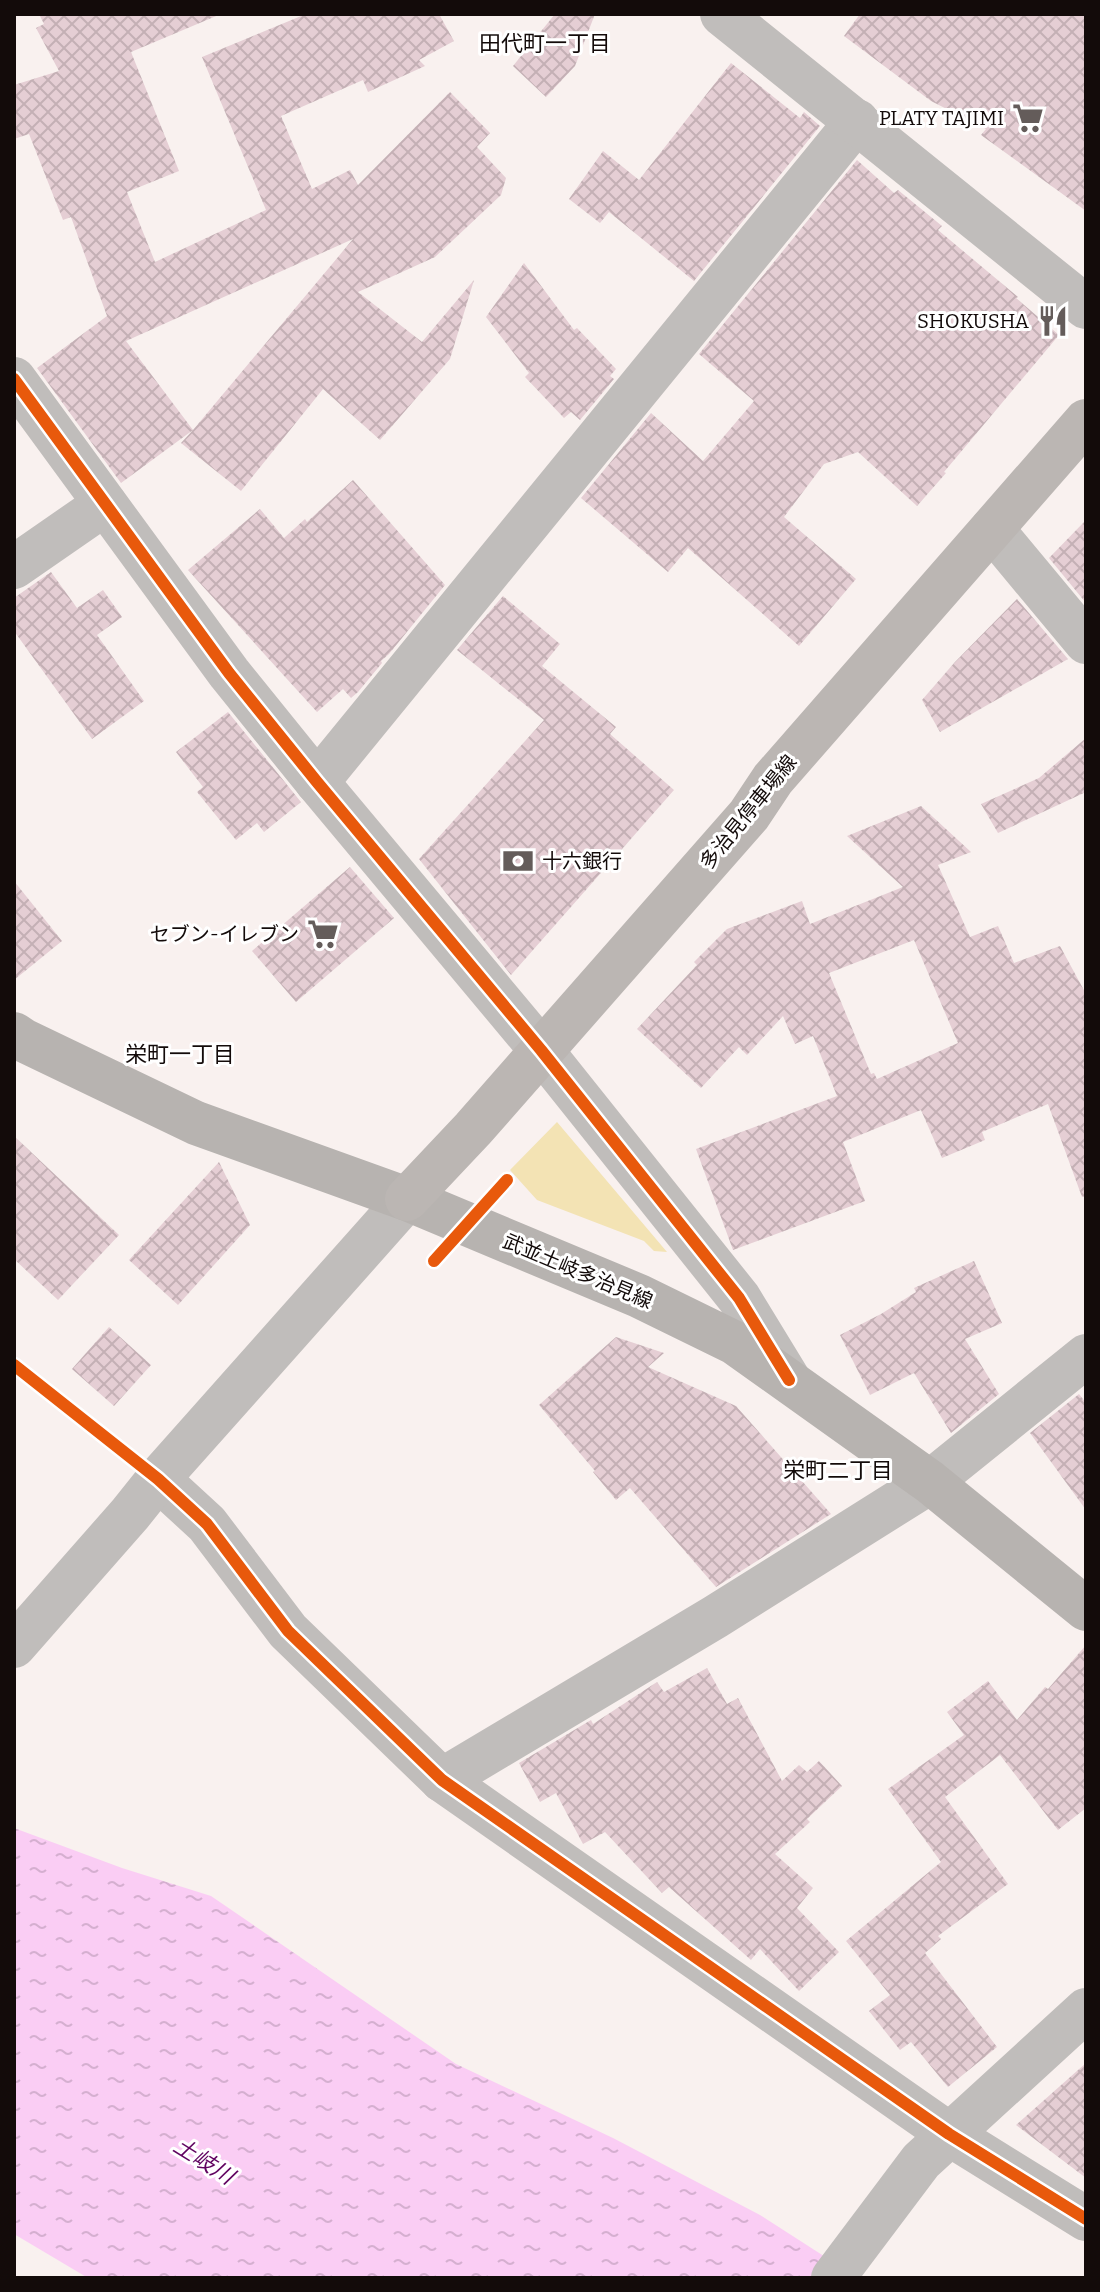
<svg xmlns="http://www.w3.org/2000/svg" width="1100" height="2292" font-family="Bitter,'Noto Sans JP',serif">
<defs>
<pattern id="water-ripples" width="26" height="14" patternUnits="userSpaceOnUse" patternTransform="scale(2)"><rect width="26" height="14" fill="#facdf4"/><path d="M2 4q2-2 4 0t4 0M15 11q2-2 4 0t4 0" fill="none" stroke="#d5afd0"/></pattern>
<pattern id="building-cross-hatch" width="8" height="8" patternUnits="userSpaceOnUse" patternTransform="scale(2)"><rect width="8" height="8" fill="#e5ced4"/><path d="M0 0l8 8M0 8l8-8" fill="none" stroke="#c4b0b5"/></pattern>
</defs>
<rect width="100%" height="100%" fill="#f9f1ef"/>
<path fill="#f3e3b4" d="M557 1122 667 1252 654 1251 644 1241 537 1200 510 1170Z"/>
<path fill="url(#water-ripples)" d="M14 1828 122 1868 211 1896 456 2064 613 2138 760 2215 858 2278H88L14 2234Z"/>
<g fill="url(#building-cross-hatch)" fill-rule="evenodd">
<path d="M39 14H221L131 52 179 171 127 192 155 262 266 210 202 57 306 14H439L454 41 419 60 425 66 368 92 363 80 281 116 312 189 350 170 358 185 450 92 490 133 477 147 506 178 501 195 435 257 358 292 422 342 474 280 450 359 380 440 323 389 241 491 181 443 193 430 121 483 37 368 107 316 71 217 63 220 29 134 14 139V85L59 71 36 28 44 24ZM353 239 328 269 193 430 126 341Z"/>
<path d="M555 14H595L575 66 546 97 513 66Z"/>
<path d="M860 14H1086V211L981 135 986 129 931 101 844 36Z"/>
<path d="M731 63 800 118 804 112 820 126 694 281 609 212 600 223 569 199 603 151 639 180Z"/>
<path d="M857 160 894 193 898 190 942 226 938 230 1018 297 1016 298 1059 335 944 472 946 473 917 506 858 452 824 464 784 517 856 579 799 646 688 548 668 572 581 498 651 413 703 461 754 401 699 354Z"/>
<path d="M524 263 574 330 577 328 616 369 610 376 614 379 580 420 571 412 564 418 525 377 529 373 486 317Z"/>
<path d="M353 480 445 585 389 654 381 661 382 663 358 692 351 698 343 689 317 712 188 570 260 509 284 538 305 519 307 522Z"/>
<path d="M1086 520V603L1049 558Z"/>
<path d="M51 572 77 608 103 590 122 617 97 635 144 701 92 739 14 631V598Z"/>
<path d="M503 596 560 644 542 666 616 727 610 734 674 790 511 975 419 859 544 720 457 650Z"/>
<path d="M1017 599 1068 659 940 732 922 700 955 662Z"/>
<path d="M228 712 301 802 264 832 257 823 236 840 197 792 203 787 176 752Z"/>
<path d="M1086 738V792L998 833 981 804 1039 778Z"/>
<path d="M921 806 971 852 938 865 970 937 998 926 1014 963 1060 946 1086 994V1196L1082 1197 1048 1104 982 1132 985 1140 942 1158 921 1110 843 1142 865 1201 733 1250 696 1149 837 1096 813 1036 795 1044 783 1016 747 1055 739 1047 701 1088 637 1029 697 965 694 962 727 929 802 901 810 924 903 887 847 836ZM914 940 958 1043 877 1079 874 1073 871 1074 829 973Z"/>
<path d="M350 867 394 918 296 1002 252 951Z"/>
<path d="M14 881 62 941 14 980Z"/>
<path d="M14 1136 119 1235 58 1300 14 1259Z"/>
<path d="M219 1162 250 1225 178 1305 129 1260Z"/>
<path d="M974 1261 1002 1323 965 1339 999 1394 951 1433 914 1373 870 1395 840 1335 881 1314 916 1292 914 1288Z"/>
<path d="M109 1327 151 1365 114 1406 72 1369Z"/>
<path d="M616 1337 664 1353 648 1367 736 1406 831 1514 716 1587 630 1488 616 1500 593 1472 595 1471 539 1405Z"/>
<path d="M1079 1394 1086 1403V1510L1030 1433Z"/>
<path d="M1086 1645V1808L1058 1830 1000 1755 945 1797 1008 1884 938 1936 941 1939 925 1953 997 2047 948 2087 911 2042 900 2050 869 2011 890 1995 846 1941 941 1862 888 1789 964 1735 947 1712 988 1681 1017 1720 1045 1687 1048 1689Z"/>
<path d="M707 1668 727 1704 738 1698 782 1781 799 1765 807 1772 819 1761 842 1786 807 1819 810 1822 775 1854 813 1888 797 1908 839 1952 799 1991 760 1949 751 1960 669 1887 662 1893 605 1832 583 1844 556 1793 540 1802 519 1763 591 1720 593 1724 657 1682 664 1692Z"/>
<path d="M1086 2063V2178L1016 2125Z"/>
</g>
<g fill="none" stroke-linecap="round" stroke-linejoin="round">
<g stroke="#c0bdbb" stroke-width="44">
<path d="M14 379 229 673 317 782 541 1050 739 1298 789 1380"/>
<path d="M992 529 1086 642"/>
<path d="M14 567 105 504"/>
<path d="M317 782 857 121"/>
<path d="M158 1479 207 1524 288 1631 442 1780 949 2134 1086 2219"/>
<path d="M442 1780 715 1617 930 1482 1086 1356"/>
<path d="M833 2278 921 2161 1086 2010"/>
</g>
<g stroke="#c0bdbb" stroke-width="44">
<path d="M722 14 1086 307"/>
<path d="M14 1646 130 1514 158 1479 407 1199"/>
</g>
<path stroke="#b7b3b0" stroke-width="44" d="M14 1034 23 1040 196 1123 407 1199 639 1296 735 1343 930 1482 1086 1609"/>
<path stroke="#bbb6b3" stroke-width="44" d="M407 1199 473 1129 749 815 773 779 1086 421"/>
<defs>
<g id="cycleway">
<path d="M14 379 229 673 317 782 541 1050 739 1298 789 1380"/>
<path d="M434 1261 507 1180"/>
<path d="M14 1365 158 1479 207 1524 288 1631 442 1780 949 2134 1086 2219"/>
</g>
</defs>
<use href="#cycleway" stroke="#fff" stroke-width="17"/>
<use href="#cycleway" stroke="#e8590c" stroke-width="12"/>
</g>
<defs>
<symbol id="supermarket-bare" viewBox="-9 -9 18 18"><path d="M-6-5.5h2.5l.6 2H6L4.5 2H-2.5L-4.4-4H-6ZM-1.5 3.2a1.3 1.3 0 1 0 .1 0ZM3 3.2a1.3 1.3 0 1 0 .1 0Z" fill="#645c5a" stroke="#fff" stroke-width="2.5" paint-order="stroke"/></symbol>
<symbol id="restaurant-bare" viewBox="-9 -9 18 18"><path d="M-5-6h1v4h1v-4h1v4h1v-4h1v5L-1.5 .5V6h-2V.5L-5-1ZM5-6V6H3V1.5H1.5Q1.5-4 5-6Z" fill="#645c5a" stroke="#fff" stroke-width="2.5" paint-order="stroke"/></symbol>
<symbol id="bank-bare" viewBox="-9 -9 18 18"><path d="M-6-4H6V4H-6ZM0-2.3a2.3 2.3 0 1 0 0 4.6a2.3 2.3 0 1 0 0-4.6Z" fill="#645c5a" stroke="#fff" stroke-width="2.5" paint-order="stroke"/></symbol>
</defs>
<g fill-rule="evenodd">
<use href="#supermarket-bare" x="1006" y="96" width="44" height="44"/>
<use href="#restaurant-bare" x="1031" y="299" width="44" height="44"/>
<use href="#bank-bare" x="496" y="839" width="44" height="44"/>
<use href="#supermarket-bare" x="301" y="912" width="44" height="44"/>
</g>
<g text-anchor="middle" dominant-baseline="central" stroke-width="6" stroke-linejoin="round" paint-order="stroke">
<g font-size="20" fill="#130b0a" stroke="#fff" text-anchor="end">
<text x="1004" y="118">PLATY TAJIMI</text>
<text x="1029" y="321">SHOKUSHA</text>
<text x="542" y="861" text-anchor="start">十六銀行</text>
<text x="299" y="934">セブン-イレブン</text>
</g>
<g font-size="20" fill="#130b0a" stroke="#fff">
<text transform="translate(748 812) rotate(-51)">多治見停車場線</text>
<text transform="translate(578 1271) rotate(23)">武並土岐多治見線</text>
</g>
<g font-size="22" fill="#130b0a" stroke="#fff">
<text x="545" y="43">田代町一丁目</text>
<text x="180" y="1054">栄町一丁目</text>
<text x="838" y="1470">栄町二丁目</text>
</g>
<g font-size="22" font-style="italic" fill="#600360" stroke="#fff">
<text transform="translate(204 2161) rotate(32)">土岐川</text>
</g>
</g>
<rect width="1100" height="2292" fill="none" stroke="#130b0a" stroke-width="32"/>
</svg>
